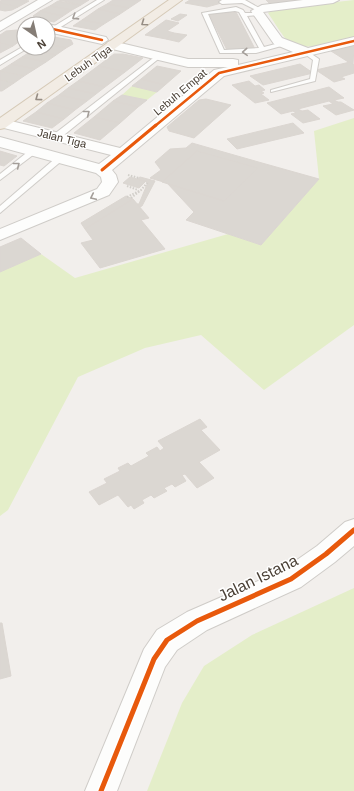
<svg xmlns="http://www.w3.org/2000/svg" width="354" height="791" font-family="Helvetica,sans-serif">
<rect width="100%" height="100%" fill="#f2efec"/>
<g fill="#e4eec9">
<path d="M354 0V37C336 41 308 52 290 43 284 39 273 20 268 13L274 9Z"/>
<path d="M132 86 157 92 147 100 122 95Z"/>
<path d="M354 118V325L264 390 201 335 145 348 78 377 8 510 0 516V272L41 254 75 278 228 234 261 245 319 179 314 131Z"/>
<path d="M354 588V791H147L182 703 204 666 252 635Z"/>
</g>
<g fill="#dbd7d2" stroke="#dbd6d1">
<path d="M24 0 29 1 18 7 0 3 1 0Z"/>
<path d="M59 0H89L81 5Z"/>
<path d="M113 0H141L129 8 107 4Z"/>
<path d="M190 0H232L207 7 185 3Z"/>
<path d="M266 0H303L270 4Z"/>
<path d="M58 1 81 5 72 10 50 6Z"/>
<path d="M0 3 18 7 12 10 5 11 0 10Z"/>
<path d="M107 4 129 8 120 14 98 9Z"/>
<path d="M50 6 72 10 63 16 40 11Z"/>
<path d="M98 9 120 14 104 24 82 20Z"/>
<path d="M40 11 53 14 63 16 54 22 35 18 33 16Z"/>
<path d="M236 12 255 49 227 50 209 14Z"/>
<path d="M180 14 187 15 178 21 171 19Z"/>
<path d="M82 20 104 24 95 30 73 26Z"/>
<path d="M166 20 179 23 167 31 174 33 166 39 145 35Z"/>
<path d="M17 30 24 31V38L13 46 0 43V35L6 31Z"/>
<path d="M174 33 187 35 179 42 166 39Z"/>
<path d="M54 37 71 40 73 44 66 48 48 44V40Z"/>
<path d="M0 43 13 46 0 53Z"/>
<path d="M48 44 66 48 56 55 33 50 36 48H48Z"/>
<path d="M354 46 353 65 331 51Z"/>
<path d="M33 50 56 55 46 62 22 57Z"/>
<path d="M114 54H123L143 58 125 72 98 66Z"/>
<path d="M22 57 46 62 35 69 11 64Z"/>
<path d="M350 62 354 65V73L341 77 345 79 334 82 316 70Z"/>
<path d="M11 64 35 69 24 76 0 71Z"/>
<path d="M300 64 313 73 263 85 250 76Z"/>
<path d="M98 66 104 67 125 72 105 87 78 81Z"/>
<path d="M157 66 181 71 165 85 141 79Z"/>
<path d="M0 71 24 76 14 83 0 80Z"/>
<path d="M141 79 165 85 157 92 132 86Z"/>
<path d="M0 80 14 83 2 91H0Z"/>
<path d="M78 81 105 87 96 94 68 88Z"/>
<path d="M249 81 255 86 259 85 265 90 261 91 264 93 261 94 269 100 255 103 232 85Z"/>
<path d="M329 87 344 98 334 100 338 102H341L354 110 336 115 323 106 333 104 329 101 298 109 302 111 308 110 320 119 303 123 291 114 296 113 293 111 281 114 267 103Z"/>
<path d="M68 88 96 94 87 101 59 95Z"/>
<path d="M59 95 87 101 75 110 47 103Z"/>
<path d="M122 95 147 100 138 107 113 101Z"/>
<path d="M206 99 231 105 194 138 169 131 167 127 199 100Z"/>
<path d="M113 101 138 107 120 123 94 117Z"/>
<path d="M47 103 75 110 64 119 36 112Z"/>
<path d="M36 112 64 119 52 128 23 121Z"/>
<path d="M94 117 120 123 100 140 74 133Z"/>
<path d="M293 123 304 133 237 149 227 139Z"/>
<path d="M192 143 262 163 319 179 261 245 186 220 194 212 167 183 150 178 161 170 155 162 170 149 186 148Z"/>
<path d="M0 151 17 156 4 166 0 165Z"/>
<path d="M197 151 258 168 224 201 162 182Z"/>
<path d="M130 177 137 179 146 181 139 188 123 183Z"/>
<path d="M140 177 155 181 142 206 139 207 137 204H139L148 182 137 179Z"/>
<path d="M126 196 133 199 85 229 81 223Z"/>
<path d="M133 199 149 218 141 220 165 249 100 268 81 243 93 240 85 229Z"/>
<path d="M21 238 41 254 0 272V247Z"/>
<path d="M200 419 207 427 201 430 220 450 199 462 214 478 197 488 185 474 182 475 186 481 175 487 172 484 164 488 167 491 154 498 151 495 142 500 144 503 134 509 131 505 128 507 118 495 99 505 89 492 107 483 104 479 120 471 118 468 128 463 131 466 149 456 146 453 157 447 160 451 164 448 158 441Z"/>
<path d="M0 623H2L11 676 0 679Z"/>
</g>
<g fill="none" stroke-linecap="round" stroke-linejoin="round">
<defs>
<g id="lane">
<path d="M97 0H104L48 35V30Z"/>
<path d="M245 0 261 9 256 10 242 3 222 4 219 2 222 0Z"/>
<path d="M236 7 243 10 245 13H260V15L247 16 264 47 283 42 286 44 285 45 256 53H220L202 13ZM235 11 239 12 259 48 224 50 208 14Z"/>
<path d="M24 46V48H28L0 65V60Z"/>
<path d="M304 49 319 59 315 81 271 92V90L310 79 313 60 302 52 301 51Z"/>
<path d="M157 55 162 56 59 139H53V135Z"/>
<path d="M30 150 37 152 0 180V174Z"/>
<path d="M58 156 65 158 0 213V206Z"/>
</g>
<g id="street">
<path d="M38 0H52L0 31V22Z"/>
<path d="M303 0H339L333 3 263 12 282 38 308 48 354 37V45L224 76 112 170 116 175 118 182 109 195 0 240V229L97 189 102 182 101 177 96 173 0 147V137L99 164 111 155 0 127V119H3L120 148 214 70 228 67H188L108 48 106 45 108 42 112 41 188 59H233L238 60V65L293 52 274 44 251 11 262 5Z"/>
<path d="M48 24 106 37 108 40 102 44 48 32Z"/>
<path d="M354 519V546L335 562 301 587 207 630 177 650 165 667 117 791H85L144 649 157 630 187 612 281 571 317 546 345 522Z"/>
</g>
<path id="primary" d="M169 0H182L5 128 0 129V118Z"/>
</defs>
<use href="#lane" stroke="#cfccc8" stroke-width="2"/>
<use href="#street" stroke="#cfccc8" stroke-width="2"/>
<use href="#primary" stroke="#d6cab7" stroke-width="2"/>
<g stroke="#d2cfca" stroke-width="2" stroke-dasharray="1.5 1.5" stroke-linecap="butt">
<path d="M128 175 139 178"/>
<path d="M127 186 138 190"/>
<path d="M127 197 141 190 148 182"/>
<path d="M131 198 140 191"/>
</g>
<use href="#lane" fill="#fdfdfc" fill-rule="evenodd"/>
<use href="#street" fill="#fdfdfc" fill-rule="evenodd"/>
<use href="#primary" fill="#f2ece4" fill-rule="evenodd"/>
<defs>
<g id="cycleway-far2">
<path d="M48 28 102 40"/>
<path d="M155 126 219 73 354 41"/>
</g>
<path id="cycleway-far1" d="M102 170 156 125"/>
<path id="cycleway" d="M101 791 154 659 167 640 197 621 291 579 326 554 354 530"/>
</defs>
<use href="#cycleway-far2" stroke="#fff" stroke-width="4"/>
<use href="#cycleway-far1" stroke="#fff" stroke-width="5"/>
<use href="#cycleway" stroke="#fff" stroke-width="8"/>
<use href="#cycleway-far2" stroke="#e8590c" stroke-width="2.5"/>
<use href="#cycleway-far1" stroke="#e8590c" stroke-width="3"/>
<use href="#cycleway" stroke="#e8590c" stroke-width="5"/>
</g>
<defs><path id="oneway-chevron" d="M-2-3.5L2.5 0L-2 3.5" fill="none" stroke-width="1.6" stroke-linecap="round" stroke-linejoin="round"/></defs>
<g stroke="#a49e99">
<use href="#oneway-chevron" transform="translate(75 17) rotate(148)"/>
<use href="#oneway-chevron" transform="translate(245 52) rotate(176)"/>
<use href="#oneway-chevron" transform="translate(87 113) rotate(-38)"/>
<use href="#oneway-chevron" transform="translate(17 165) rotate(-38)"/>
<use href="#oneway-chevron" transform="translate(93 197) rotate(155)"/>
</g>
<g stroke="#968d84">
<use href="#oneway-chevron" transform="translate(144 23) rotate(145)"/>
<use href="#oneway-chevron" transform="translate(38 98) rotate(144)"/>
</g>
<g text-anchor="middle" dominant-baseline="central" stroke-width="3" stroke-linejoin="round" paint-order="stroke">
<g font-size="11" fill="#4a4036" stroke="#fff">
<text transform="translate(88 63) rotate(-35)">Lebuh Tiga</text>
<text transform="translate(180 92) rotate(-40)">Lebuh Empat</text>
<text transform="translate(62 138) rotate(14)">Jalan Tiga</text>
</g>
<g font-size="16" fill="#4a4036" stroke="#fff">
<text transform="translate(258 578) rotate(-26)">Jalan Istana</text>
</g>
</g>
<g transform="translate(36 36) rotate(146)"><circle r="19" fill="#ffffff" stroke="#b7b3af"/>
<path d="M0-3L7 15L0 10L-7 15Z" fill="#857d76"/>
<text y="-6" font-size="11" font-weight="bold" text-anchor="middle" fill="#4a4036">N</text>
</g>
</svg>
